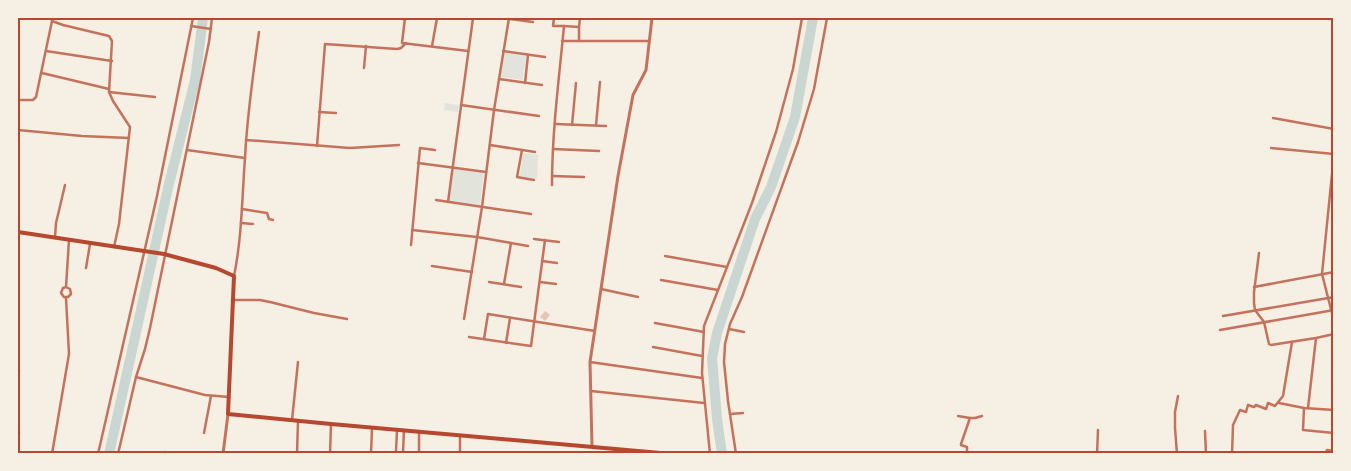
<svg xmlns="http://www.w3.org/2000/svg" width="1351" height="471" font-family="'DM Sans',sans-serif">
<rect width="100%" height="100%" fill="#f6efe4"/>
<g fill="#e2e4dc">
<path d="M505 53 526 56 523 80 501 77Z"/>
<path d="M445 103 459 105 458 112 444 110Z"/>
<path d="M523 153 538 155 537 179 520 176Z"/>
<path d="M454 169 484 173 480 205 449 201Z"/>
</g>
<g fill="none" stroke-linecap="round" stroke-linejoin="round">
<g stroke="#c9d6d2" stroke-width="10">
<path d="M109 454 168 188 195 80 203 18"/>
<path d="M722 454 717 419 712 358 717 333 755 219 771 187 795 117 813 18"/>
</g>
</g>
<path fill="#e6c5b7" d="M545 311 550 315 545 321 540 317Z"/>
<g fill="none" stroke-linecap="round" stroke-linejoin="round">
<g stroke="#c5725c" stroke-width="2.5">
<path d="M52 18V21L63 25 109 36 112 41 109 92 113 101 130 127 119 224 114 247"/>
<path d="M390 18 404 19"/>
<path d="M405 18 402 43 468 51"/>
<path d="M503 18 533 22"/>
<path d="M554 18 553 26H564"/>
<path d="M636 18 652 19"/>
<path d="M191 26 211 29"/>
<path d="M579 27 580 18"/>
<path d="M579 41H649"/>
<path d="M432 46 437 18"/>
<path d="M46 51 112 61"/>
<path d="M503 51 545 57"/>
<path d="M364 68 366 46"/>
<path d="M42 73 109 89"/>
<path d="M499 79 542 85"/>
<path d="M525 83 528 55"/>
<path d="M109 92 155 97"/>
<path d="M18 100H33L36 97 52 21"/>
<path d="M461 105 539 116"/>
<path d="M319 112 336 113"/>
<path d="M1273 118 1334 129"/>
<path d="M556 124 606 126"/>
<path d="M572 125 576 83"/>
<path d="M596 125 600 82"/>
<path d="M18 130 82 136 129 138"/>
<path d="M246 140 350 148 399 145"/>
<path d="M490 145 535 152"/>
<path d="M317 146 325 44 397 49 401 48 406 43"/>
<path d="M1271 148 1334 154"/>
<path d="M553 149 599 151"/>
<path d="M187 150 245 158"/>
<path d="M522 150 517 177 534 180"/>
<path d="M1334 154 1322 274 1334 321"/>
<path d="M418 163 486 172"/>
<path d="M552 176 584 177"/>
<path d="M552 185C552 132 559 79 564 26L579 27V41H562"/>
<path d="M436 200 531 214"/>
<path d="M448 202 473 18"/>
<path d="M242 209 267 213 269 219 273 220"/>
<path d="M241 223 253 224"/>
<path d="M412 230 477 237 528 246"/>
<path d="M55 237 56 223 65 185"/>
<path d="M534 239 559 242"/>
<path d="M411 245 420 148 435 150"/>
<path d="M1259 253 1254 292V303L1255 310 1264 322 1269 344 1271 345 1316 338 1334 334"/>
<path d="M665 256 727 267"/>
<path d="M542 261 557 263"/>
<path d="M432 266 472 272"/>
<path d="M86 268 90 244"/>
<path d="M234 276C242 237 242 197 245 158 247 116 253 74 259 32"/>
<path d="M661 280 718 290"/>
<path d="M489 282 521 287"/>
<path d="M540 282 556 284"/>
<path d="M504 284 511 243"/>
<path d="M66 287 70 289 71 294 68 297H64L61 293 63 288 66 287 69 240"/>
<path d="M1254 287 1334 272"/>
<path d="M601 289 638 297"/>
<path d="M232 300H260L270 302 314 313 347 319"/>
<path d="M1223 316 1334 297"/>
<path d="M464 319 482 207 494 110 509 18"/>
<path d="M655 323 704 332"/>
<path d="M729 329 744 332"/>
<path d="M1220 330 1334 310"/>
<path d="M469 337 531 346 545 240"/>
<path d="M484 339 488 314 595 331"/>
<path d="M506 343 510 318"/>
<path d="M653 347 702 356"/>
<path d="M590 362 702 378"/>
<path d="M18 370 19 371"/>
<path d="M136 377 205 395 229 397"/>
<path d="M591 391 704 403"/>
<path d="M1279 403 1304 408 1334 410"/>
<path d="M1304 408 1303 430 1334 433"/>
<path d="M1308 408 1316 338"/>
<path d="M730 414 743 413"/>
<path d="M958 416 970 418"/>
<path d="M292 420 298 362"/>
<path d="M1205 431 1206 454"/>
<path d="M204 433 211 396"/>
<path d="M460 435V454"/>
<path d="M18 443 19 432"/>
<path d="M396 451 397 430"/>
<path d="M403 453 404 430"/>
<path d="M52 454 69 354 66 298"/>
<path d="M98 454 157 196 193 18"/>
<path d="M118 454 136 377 145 349 150 328 209 42 212 18"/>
<path d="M165 454V452"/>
<path d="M297 454 298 421"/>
<path d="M330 454 331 424"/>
<path d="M371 454 372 428"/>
<path d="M419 454V433"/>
<path d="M710 454 702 373 704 326 752 203 776 132 793 69 802 18"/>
<path d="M736 454 728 401 724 362 725 344 730 324 742 297 798 142 814 89 827 18"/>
<path d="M967 454V447L961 445V444L970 418H975L982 416"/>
<path d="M1097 454 1098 430"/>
<path d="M1177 454 1175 428V412L1178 396"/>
<path d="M1232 454 1233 425 1240 410 1246 412 1248 405 1254 407 1256 405 1266 409 1268 403 1275 406 1283 396 1292 342"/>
<path d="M1325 454 1327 450 1334 451"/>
</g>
<g stroke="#c5725c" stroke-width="3">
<path d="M592 446 590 362 618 176 633 95 646 70 652 18"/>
<path d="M223 454 228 414"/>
</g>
<path stroke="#b5482f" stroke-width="4" d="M18 232 164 254 216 268 234 276 228 414 331 424 672 454"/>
</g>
<rect width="1351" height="471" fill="none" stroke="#f6efe4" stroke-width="38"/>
<rect x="19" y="19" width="1313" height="433" fill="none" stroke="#b5482f" stroke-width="2"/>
</svg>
